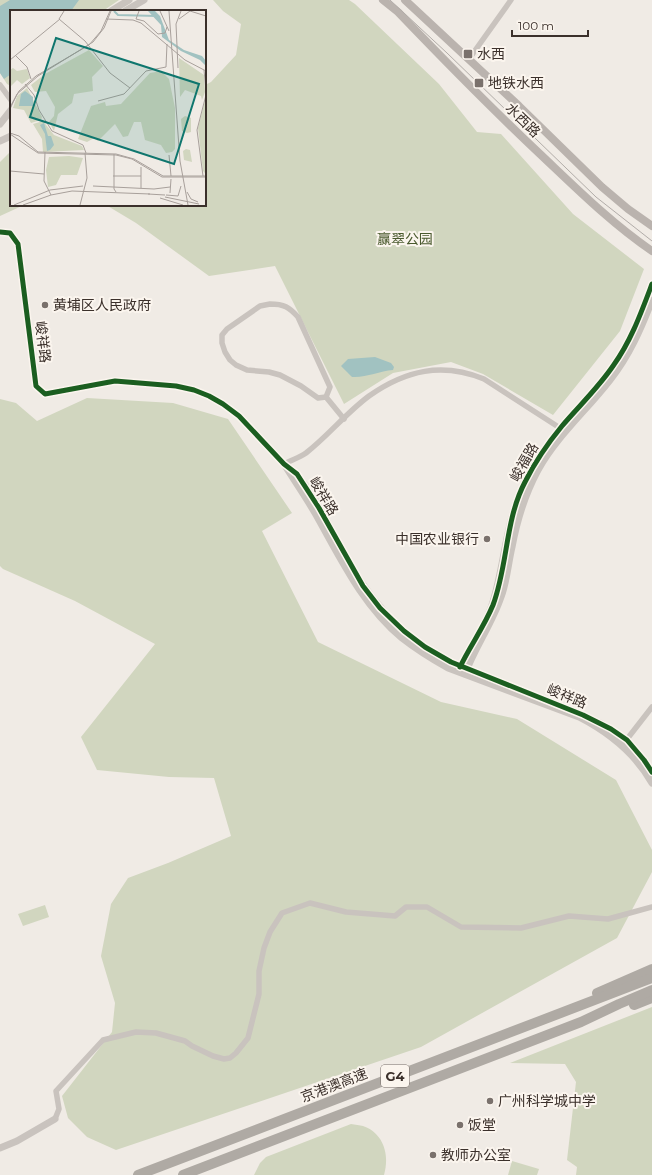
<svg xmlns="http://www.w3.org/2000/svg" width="652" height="1175" font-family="Montserrat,'Noto Sans SC',sans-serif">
<rect width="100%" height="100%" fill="#f0ebe5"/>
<g fill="#d1d6bf">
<path d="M0 0H119L103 11H11V86L7 84 0 73Z"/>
<path d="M213 0H349L355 4 439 84 477 132 501 134 573 214 644 269 620 331 553 415 483 374 451 362 393 373 344 404 275 266 209 276 136 223 106 205H205V85L211 82 236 55 241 24 223 11Z"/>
<path d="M9 153H11V205H24L0 216V162Z"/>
<path d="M87 398 173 403 228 419 292 513 262 531 318 642 441 702 517 719 616 780 652 850V872L617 938 421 1047 116 1150 87 1137 68 1118 62 1096 112 1032 115 1003 101 956 111 904 128 878 168 863 231 836 214 778 169 777 97 770 81 737 155 644 75 601 3 569 0 566V399L16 403 37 421Z"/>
<path d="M45 905 49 917 23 926 18 914Z"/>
<path d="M652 1007V1175H576L577 1167 567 1160 576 1082 565 1064 510 1063Z"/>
<path d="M351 1124C355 1125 360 1125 363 1126 384 1133 390 1156 384 1175H254L260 1163 266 1157Z"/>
<path d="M512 1161 539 1169 537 1175H508Z"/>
</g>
<g fill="#a1c2c1">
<path d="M10 0H79L71 11H11V74L4 79 0 73V6Z"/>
<path d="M375 357 391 363 394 367 393 370C379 371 366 378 352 377L341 366 348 359Z"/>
</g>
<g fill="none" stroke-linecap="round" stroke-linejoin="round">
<g stroke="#c9c3be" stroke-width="5.5">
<path d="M469 59 511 0"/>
<path d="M0 85 11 100"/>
<path d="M0 232 10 233 18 244 36 386 45 394 115 381 176 386 194 390 209 396 223 404 239 416 284 464C291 460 299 458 306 453 328 436 346 413 369 396 406 370 442 362 484 379L560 428"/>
<path d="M270 304C284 304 289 307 298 317L330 387 326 397 318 398 301 386 280 375 269 372 247 370 236 365 230 360 225 352 222 343V335L227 329 260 306Z"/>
<path d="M326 397 344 419"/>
<path d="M624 743 652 707"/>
<path d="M55 1119 59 1109 56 1091 103 1040 136 1032 156 1033 185 1041 192 1046 213 1056 224 1059 230 1058 236 1053 248 1038 259 994V971L264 948 270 932 282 913 310 903 346 912 395 916 406 907H427L461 927 521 928 569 916 608 919 652 907"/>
</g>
<g stroke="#c9c3be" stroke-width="7">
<path d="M111 11 129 0"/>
<path d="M125 11 144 0"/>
<path d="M0 124 11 110"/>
<path d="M0 141 11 136"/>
<path d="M284 464C294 480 305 496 315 513 340 557 362 605 402 638 416 649 432 659 448 668L579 717C610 733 635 753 652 783"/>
<path d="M288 467C311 485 326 521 340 546 366 596 398 635 449 662 465 670 483 676 500 682"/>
<path d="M459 670C469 647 486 626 493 602 505 563 506 519 525 482 537 459 552 437 570 417 585 400 600 385 613 366 631 341 641 313 652 284"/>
<path d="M465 674C475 647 492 624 501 597 507 581 508 564 512 547 517 520 525 494 538 470 557 436 586 411 610 380 629 356 641 329 652 300"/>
<path d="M600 723C624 736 637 750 652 772"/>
<path d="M0 1148 17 1141 55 1119"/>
</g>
<g stroke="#bab3ae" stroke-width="8">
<path d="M383 0 398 12C444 60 491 108 540 154 576 188 611 223 652 251"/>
<path d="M405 0 519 106 602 187 628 209 652 226"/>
</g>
<g stroke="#afaaa4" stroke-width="10">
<path d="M597 993 652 969"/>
<path d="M634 1005 652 998"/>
<path d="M138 1175 652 978"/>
<path d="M183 1175 581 1022 619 1004 652 990"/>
</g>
<path stroke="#b1aca8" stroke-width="1" d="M390 0 447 53 596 197 652 241"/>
<defs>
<g id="cycleway">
<path d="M0 232 10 233 18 244 36 386 45 394 115 381 176 386 194 390 209 396 223 404 239 416 284 464 297 474 319 508 363 586 380 608 404 631 425 647 451 662 583 715 611 729 627 740 644 760 652 772"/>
<path d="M460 667C470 646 484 627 493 605 508 565 505 520 525 482 535 462 548 443 562 426 579 406 598 388 613 366 631 341 641 313 652 284"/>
</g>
</defs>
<use href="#cycleway" stroke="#fbf5ee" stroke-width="8"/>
<use href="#cycleway" stroke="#1b5e20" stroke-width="5"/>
</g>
<g fill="#7a716c" stroke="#fbf5ee" stroke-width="1.5">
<rect x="463" y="49" width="10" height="10" rx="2"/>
<rect x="474" y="78" width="10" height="10" rx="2"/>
<circle cx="45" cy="305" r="4"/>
<circle cx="487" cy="539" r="4"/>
<circle cx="490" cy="1101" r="4"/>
<circle cx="460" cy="1125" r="4"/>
<circle cx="433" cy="1155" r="4"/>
</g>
<g text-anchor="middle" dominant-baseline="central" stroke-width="4" stroke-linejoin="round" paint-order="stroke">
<rect fill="#fbf5ee" stroke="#756b66" stroke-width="1" x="381" y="1065" width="28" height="22" rx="3"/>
<g font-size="13" font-weight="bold" fill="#3b302b">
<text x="395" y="1076">G4</text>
</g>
<g font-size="14" fill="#3b302b" stroke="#fbf5ee" text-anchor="start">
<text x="477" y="54">水西</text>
<text x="488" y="83">地铁水西</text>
<text x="53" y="305">黄埔区人民政府</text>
<text x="479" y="539" text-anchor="end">中国农业银行</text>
<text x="498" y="1101">广州科学城中学</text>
<text x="468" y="1125">饭堂</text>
<text x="441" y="1155">教师办公室</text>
</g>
<g font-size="14" fill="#3b302b" stroke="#fbf5ee">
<text transform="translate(523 120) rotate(44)">水西路</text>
<text transform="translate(43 342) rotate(83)">峻祥路</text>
<text transform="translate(524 462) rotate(-60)">峻福路</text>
<text transform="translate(324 496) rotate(59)">峻祥路</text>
<text transform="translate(567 696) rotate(22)">峻祥路</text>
<text transform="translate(334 1085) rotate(-21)">京港澳高速</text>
</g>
<g font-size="14" fill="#4a5a2e" stroke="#fbf5ee">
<text x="405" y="239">赢翠公园</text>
</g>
</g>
<g transform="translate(10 10)">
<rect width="196" height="196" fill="#f0ebe5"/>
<path d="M79 40 93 56 82 67 83 81 64 84 62 93 48 104 44 121 39 112 44 106 45 97 36 81 25 82 21 75 35 64ZM169 48 194 65 195 82 192 90 191 86 175 80 170 87ZM3 58 7 61 17 59 20 68 12 74 7 70 0 77V60ZM151 61 159 69 165 98V139L162 142 156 143 151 135 135 130 131 112H124L118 126 113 127 105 114 88 131 84 128 77 132 68 129 81 96 95 92 96 96 111 94 140 63ZM17 78 32 107 31 110 21 113 14 100 3 98 7 86ZM196 87V164L193 161 188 118ZM175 106 181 108V122L177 123 172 121 171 109ZM33 111 44 125 72 136 74 140 33 142 32 129 23 114ZM176 139 180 140 182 152 174 150 173 141ZM59 146 73 148 67 165H51L46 175 38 177 36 160 39 147Z" fill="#d1d6bf"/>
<path d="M138 1H145L150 6 159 30 174 40 192 46 196 51V56L190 50 171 41 152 27 151 15ZM15 81 23 87V96H9L11 84ZM34 113 38 126H41L44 135 40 140 37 141 35 124 30 115Z" fill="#a1c2c1"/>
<path fill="none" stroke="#a1c2c1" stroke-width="2" d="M104 1 108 5 147 6"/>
<path fill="none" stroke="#a8a09b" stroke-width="1" d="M54 1 49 9 75 31 100 63 120 78M129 1 126 9 134 11 148 24 155 23 157 17M150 1 159 21M159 1 170 151 178 195M96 9 123 10 131 13 175 50 196 61M169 9 180 1 196 6M6 46 17 57 21 69M0 50 50 9M168 58 166 14 171 1M194 60 196 81M15 74 24 85 29 100 42 121 73 135 76 143M88 91 114 84 136 61 156 57 157 34M0 97 9 81 26 66 79 35 91 21 100 1M0 99 7 84 28 66 83 32 94 18 101 1M0 123 9 126 28 142 106 144 124 149 153 166H196M0 124 28 143 106 145 122 149 152 167H196M35 142 34 171 41 185M104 144V179L106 182M159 145 161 166M0 161 34 164M103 166H131M193 166 187 120 196 85M83 176 144 179 160 177M131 178V157M177 182 181 189 188 192M160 183 161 169M138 184 155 185M156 185 168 186 171 176M155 187 189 194M150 188 173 195M4 195 40 180 73 176M13 195 41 185 62 181 140 184M70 195 77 168 75 143"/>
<path fill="#0f766e" fill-opacity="0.15" stroke="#0f766e" stroke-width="2" d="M46 28 189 74 164 154 20 107Z"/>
<rect width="196" height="196" fill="none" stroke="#3b302b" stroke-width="2"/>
</g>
<path d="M512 30v6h76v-6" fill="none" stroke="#3b302b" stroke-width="2"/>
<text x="518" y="30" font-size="12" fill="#3b302b" stroke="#fbf5ee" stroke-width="3" paint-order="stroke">100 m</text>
</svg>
